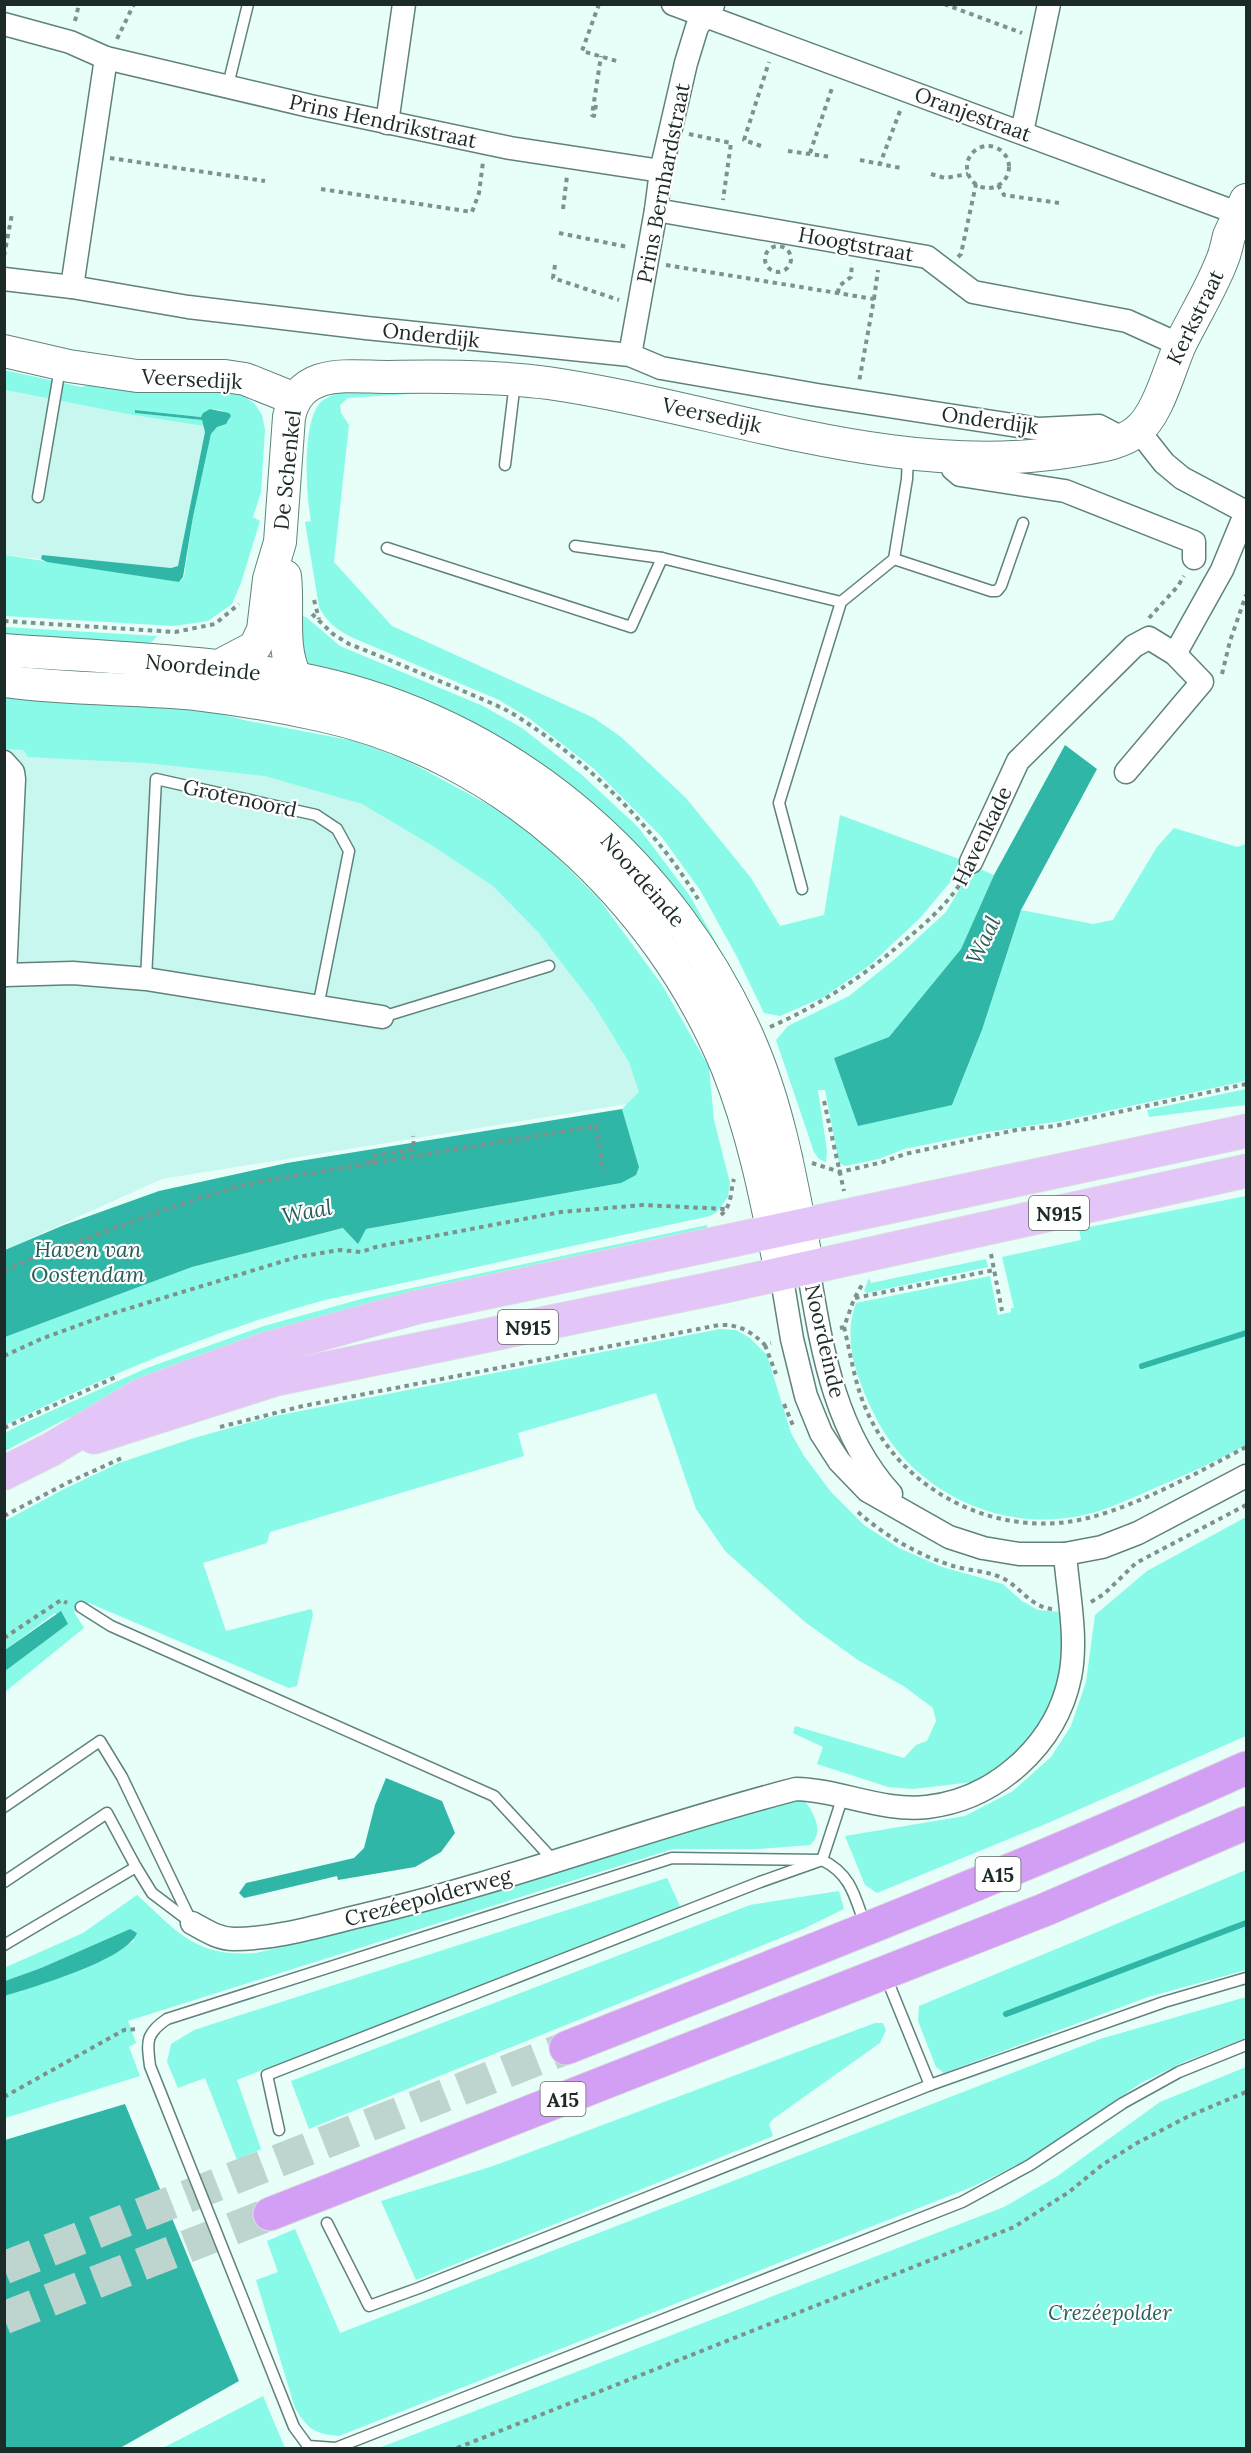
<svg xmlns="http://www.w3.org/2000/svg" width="1251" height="2453" font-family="Lora,serif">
<rect width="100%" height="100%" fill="#e7fef9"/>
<g fill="#c8f7ef">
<path d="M5 390 133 415 204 426 205 432 178 566 171 568 42 555 41 559 5 555Z"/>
<path d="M4 748 117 756 320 782 442 847 541 921 633 1062 646 1101 162 1179 5 1250Z"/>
</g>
<g fill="#89f9e8">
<path d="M4 370 81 387 100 383 127 390 167 392 224 390 238 392 255 404 262 415 265 430 261 492 253 517 260 521 241 583 232 604 208 621 174 626 5 616V555L180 582 184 577 193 517 211 434 217 427 230 420 221 410 211 409 203 413 202 417 136 410 135 413 202 420 204 426 133 415 5 390Z"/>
<path d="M343 389 456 391 348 398 340 405 341 413 349 425 334 562 392 626 594 718 621 737 686 798 751 878 780 926 824 915 840 815 967 862 920 918 870 965 824 997 780 1016 764 1013 736 955 700 890 661 836 593 768 530 719 499 700 351 637C336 629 327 622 319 607L305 522 311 521C306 493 302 427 319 404 324 398 336 394 343 389Z"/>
<path d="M293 614 306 617 340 646 483 706 522 728 582 775 638 827 690 896 731 969 762 1038 804 1157 796 1159 721 971 493 734 457 715 435 716 316 672 303 659Z"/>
<path d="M4 627 157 636 152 642 141 645 5 640Z"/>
<path d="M5 694 184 705 248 721 355 741 406 760 502 812 550 850 599 899 662 985 709 1067 714 1120 730 1183 728 1197 717 1212 710 1216 325 1300C214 1330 108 1375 5 1425L4 1337 7 1336 192 1267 344 1228 366 1229 621 1183 639 1167 622 1109 639 1092 629 1062 594 1005 538 932 493 886 433 846 362 804 265 776 146 763 28 757 23 750 5 749Z"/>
<path d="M1174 828 1237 847 1246 844V1081L1061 1121 988 1132 904 1149 879 1159 845 1166 839 1163 825 1090H818L827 1151 826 1162 819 1159 814 1152 776 1040 788 1026 849 996 895 959 946 912 973 866 994 875 961 949 889 1037 834 1058 952 1105 982 1030 1021 910 1093 924 1113 920 1157 847Z"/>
<path d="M1246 1089V1105L1149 1117 1147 1110Z"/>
<path d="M1246 1196V1445C1214 1462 1181 1477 1148 1491 1127 1500 1107 1510 1084 1515 999 1534 910 1491 873 1412 857 1379 842 1339 856 1303L990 1276 998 1315 1011 1312V1308H1014L1002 1257 1081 1240 1079 1229Z"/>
<path d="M707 1225 709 1235 161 1378 62 1421 5 1451V1433L20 1425 147 1368 264 1326 365 1298Z"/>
<path d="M986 1259 988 1267 867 1293 864 1291 869 1278 871 1283Z"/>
<path d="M720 1329 736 1330 750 1338 767 1355 791 1433 804 1456 831 1492 864 1525 899 1548 942 1567 1003 1584 1022 1601 1038 1610 1062 1612V1661L1052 1705 1034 1739 981 1781 913 1789 888 1787 817 1764 823 1747 793 1733 795 1726 904 1758 916 1745 927 1741 936 1721 933 1708 905 1687 858 1660 805 1622 726 1552 696 1509 656 1393 518 1433 524 1456 270 1532 267 1543 203 1563 226 1631 311 1609 313 1614 297 1686 289 1688 89 1603 74 1612 84 1628 5 1692 4 1671 68 1624 55 1613 5 1650V1521L62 1490 119 1463 194 1438 270 1417Z"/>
<path d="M1246 1517V1736L1048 1823 877 1893 865 1885 845 1836 965 1816 1013 1791 1051 1757 1071 1726 1086 1682 1095 1615 1147 1571Z"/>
<path d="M796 1799 805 1801C814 1814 825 1832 810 1845L758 1849H673L128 2021 136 2043 129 2047 140 2076 5 2118V1996C50 1981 93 1966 134 1941L130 1929 41 1968 5 1981 4 1968 83 1933 137 1895C178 1932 196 1958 256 1953L429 1911 535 1880 780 1802Z"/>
<path d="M1246 1870V1970L1148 1997 944 2073 936 2067 918 2021 919 2006Z"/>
<path d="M667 1878 680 1906 675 1909 237 2080 261 2149 237 2160 205 2078 178 2088 167 2062 171 2044 194 2030Z"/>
<path d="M839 1891 844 1909 803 1929 309 2129 291 2081 750 1905Z"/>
<path d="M1246 1997V2038L1184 2062 1141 2083 1027 2160 972 2187 339 2436C314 2434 308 2429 295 2408L256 2280 278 2272 267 2241 295 2229 340 2333 1100 2039Z"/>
<path d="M875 2023H883L886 2030 880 2043 773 2119 769 2124 773 2136 416 2280 381 2201 493 2166Z"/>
<path d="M1246 2067V2448H379L1004 2207 1056 2177 1160 2102Z"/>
<path d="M263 2396 285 2448H163Z"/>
</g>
<g fill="#2fb6a6">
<path d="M210 409 229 413 231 416 226 424 217 427 211 434 193 517 183 577 179 582 47 562 41 559 42 555 171 568 178 566 205 432 202 420 135 413V410L201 417 203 413Z"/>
<path d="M1065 745 1097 769 1021 910 982 1030 952 1105 858 1126 834 1058 889 1037 961 949 994 875Z"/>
<path d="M622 1109 639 1167 636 1175 621 1183 366 1229 358 1244 343 1228 192 1267 5 1337V1250L64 1225 159 1191 287 1163Z"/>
<path d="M61 1611 68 1624 5 1671V1650Z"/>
<path d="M386 1778 442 1801 455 1833 441 1852 415 1867 338 1880 337 1876 244 1898 239 1893 246 1883 354 1858 364 1848 375 1805Z"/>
<path d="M130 1929 137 1933C127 1960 33 1987 5 1996V1981L41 1968Z"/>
<path d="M125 2104 239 2381 120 2448H5V2140Z"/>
</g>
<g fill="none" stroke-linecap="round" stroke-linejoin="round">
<g stroke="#2fb6a6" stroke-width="6">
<path d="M1142 1366 1246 1333"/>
<path d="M1006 2014 1246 1923"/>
</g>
<g stroke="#bed4cf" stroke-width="33" stroke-dasharray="33 16" stroke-linecap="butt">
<path d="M4 2268 566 2048"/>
<path d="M4 2318 270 2214"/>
</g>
<defs>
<g id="lane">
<path d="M228 85 248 4"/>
<path d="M908 455 907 479 894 559 991 591H997L1001 586 1023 523"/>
<path d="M505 465 515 382"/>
<path d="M38 497 60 368"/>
<path d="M575 546 662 558"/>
<path d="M387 548 631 627 662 558 841 602"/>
<path d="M802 889 779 803 841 602 894 559"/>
<path d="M146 979 156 779 316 815 337 829 349 851 318 1007"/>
<path d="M382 1017 549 966"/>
<path d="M81 1607 111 1626 494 1796 555 1862"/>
<path d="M4 1807 100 1741 122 1777 192 1923"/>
<path d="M4 1882 107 1813 136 1867"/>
<path d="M865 1925C855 1897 851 1874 822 1860L672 1858 167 2019C145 2034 147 2042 150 2066L294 2427 308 2446 336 2448 962 2202 1030 2165 1123 2103 1179 2072 1246 2045"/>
<path d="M4 1945 136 1867 152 1893 189 1921"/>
<path d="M886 1977 930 2085"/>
<path d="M279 2130 267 2075 760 1882 822 1860 843 1796"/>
<path d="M327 2223 369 2306 419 2288 930 2085 1164 2002 1246 1978"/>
</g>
<g id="street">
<path d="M673 4 1240 214"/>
<path d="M4 24 70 42 106 58 310 106 510 148 661 171"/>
<path d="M387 123 404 4"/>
<path d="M1022 132 1049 4"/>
<path d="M656 210 927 257 973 292 1127 321 1180 345"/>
<path d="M4 279 72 287 188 307 366 328 630 355 661 368 817 395 1039 429 1099 426 1124 439"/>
<path d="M72 287 106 58"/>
<path d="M630 355 656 210 661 171 686 63 697 27 713 5"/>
<path d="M1138 430 1164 463 1182 478 1246 512"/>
<path d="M952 456 953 469 960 475 1065 491 1194 542V558"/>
<path d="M1175 654 1222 570 1246 512"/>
<path d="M4 762 13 772 14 779 5 975"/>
<path d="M971 862 1018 761 1134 646 1149 638 1175 654 1202 682 1126 772"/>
<path d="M4 975 73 973 146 979 382 1017"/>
<path d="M808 1268C822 1349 834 1431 891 1494"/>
<path d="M781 1273 792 1339 806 1396 821 1433 839 1461 868 1491 949 1537 983 1548 1019 1554H1065L1102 1547 1138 1533 1246 1476"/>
<path d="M192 1923C205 1930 218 1939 234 1939 279 1939 324 1924 368 1914 513 1880 652 1826 796 1789 840 1790 882 1812 927 1807 996 1799 1056 1745 1070 1677 1078 1638 1068 1593 1065 1554"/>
</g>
<g id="secondary">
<path d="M4 351 69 366 137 376H225L245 379 295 399"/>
<path d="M285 576C289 610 280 647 296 678"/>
<path d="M4 650C113 658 226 660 332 686 518 732 674 867 750 1042 781 1113 793 1192 808 1268"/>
<path d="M217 667 255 647 263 630 269 579 280 542 289 417C300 367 348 377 388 377 441 376 495 376 548 383 720 408 896 480 1072 451 1093 447 1120 445 1137 431 1158 415 1169 370 1180 345 1194 316 1212 288 1223 258 1226 251 1227 243 1229 236 1234 224 1241 212 1246 200"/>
<path d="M4 681C67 690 132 688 196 694 237 699 279 706 320 715 502 754 657 897 727 1067 754 1134 767 1203 781 1273"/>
</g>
<g id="primary">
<path d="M94 1437 276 1379 725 1286 1246 1171"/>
<path d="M4 1473 50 1450 140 1396 176 1382 266 1349 418 1307 1246 1131"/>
</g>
<g id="highway">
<path d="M566 2048C794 1958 1023 1869 1246 1768"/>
<path d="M270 2214 1044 1910 1246 1823"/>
</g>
</defs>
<use href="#lane" stroke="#60827c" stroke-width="13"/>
<use href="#street" stroke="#60827c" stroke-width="25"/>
<use href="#secondary" stroke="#60827c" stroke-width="34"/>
<use href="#primary" stroke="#dbdddd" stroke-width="35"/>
<use href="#highway" stroke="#dbdddd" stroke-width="35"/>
<g stroke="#7e918d" stroke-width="4" stroke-dasharray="4.5 4.5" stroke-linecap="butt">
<path d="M599 4 582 51 620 62"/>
<path d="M944 4 1022 33"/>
<path d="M75 21 79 4"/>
<path d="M117 39 134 4"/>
<path d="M596 105 594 116 592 115 601 56"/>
<path d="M900 111 880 164 901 168"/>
<path d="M689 134 731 143 723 200"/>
<path d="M761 146 744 140 769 62"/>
<circle cx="988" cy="167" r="21"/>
<path d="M788 151 831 157"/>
<path d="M810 153 833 85"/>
<path d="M110 158 265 181"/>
<path d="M860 160 880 164"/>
<path d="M931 174 945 178 968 174"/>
<path d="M998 185 1004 195 1059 203"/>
<path d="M321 189 472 212 479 193 483 162"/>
<path d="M563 209 567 176"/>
<path d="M559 233 628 247"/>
<circle cx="778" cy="259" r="13"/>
<path d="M4 256 12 214"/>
<path d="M958 257 961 254 976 184"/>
<path d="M555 265 553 278 619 300"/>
<path d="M666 265 874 299 859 382"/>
<path d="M838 293 839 286 851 277 852 263"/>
<path d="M874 299 878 270"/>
<path d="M314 600 319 619"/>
<path d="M312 614 333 634 349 644C386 658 422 674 459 689 480 699 505 707 524 721 593 766 655 829 698 899"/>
<path d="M1149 618 1178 586 1184 576"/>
<path d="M4 621 175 632 215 624 239 604"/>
<path d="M1222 674 1230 641 1246 595"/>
<path d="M770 1027C820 1005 861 978 903 942 925 924 948 904 964 878"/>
<path d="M824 1101 844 1191"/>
<path d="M812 1163 840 1172 883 1162 905 1154 1016 1130 1055 1126 1246 1084"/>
<path d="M371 1164 372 1156 414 1149 413 1136"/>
<path d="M721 1215C733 1204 730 1191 734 1179"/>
<path d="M991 1254 1002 1311"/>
<path d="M4 1271 33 1258 178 1205 246 1184 596 1126 603 1171"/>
<path d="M855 1298 994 1270"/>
<path d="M844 1327C850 1352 854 1378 863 1402 894 1483 981 1533 1067 1522 1122 1515 1197 1473 1246 1447"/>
<path d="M840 1328 844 1327 854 1299 863 1283"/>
<path d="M765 1345 776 1374"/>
<path d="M4 1356 41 1339 104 1316 297 1257 340 1250 361 1252 376 1247 561 1212 643 1205 726 1209"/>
<path d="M784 1404 794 1428"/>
<path d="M220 1427 303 1406 719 1325C738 1324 751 1331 765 1345L771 1343"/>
<path d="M4 1428 118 1376"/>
<path d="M858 1512C885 1536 918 1555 953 1566 970 1571 991 1571 1006 1580 1022 1590 1032 1607 1052 1609"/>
<path d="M4 1516 67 1483 122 1458"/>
<path d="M1091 1602 1104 1594 1136 1563 1246 1505"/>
<path d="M4 1638 61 1600 67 1603"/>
<path d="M4 2097 124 2030 137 2029"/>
<path d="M457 2448 1014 2227 1069 2192 1102 2165 1137 2143 1187 2117 1246 2092"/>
</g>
<use href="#lane" stroke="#fff" stroke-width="10"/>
<use href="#street" stroke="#fff" stroke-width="22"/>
<use href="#secondary" stroke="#fff" stroke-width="32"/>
<use href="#primary" stroke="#e4c5f8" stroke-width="33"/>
<use href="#highway" stroke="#d29ff4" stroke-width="33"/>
</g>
<g text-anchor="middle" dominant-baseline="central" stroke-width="4.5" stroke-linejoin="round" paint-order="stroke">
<g fill="#fff" stroke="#606a68" stroke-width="1.5">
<rect x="1029" y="1196" width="60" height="34" rx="4.5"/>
<rect x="498" y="1310" width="60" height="34" rx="4.5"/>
<rect x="975.5" y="1857" width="45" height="34" rx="4.5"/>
<rect x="540.5" y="2082" width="45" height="34" rx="4.5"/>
</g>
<g font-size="20" font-weight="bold" fill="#1c2a28">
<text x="1059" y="1213">N915</text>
<text x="528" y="1327">N915</text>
<text x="998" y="1874">A15</text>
<text x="563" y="2099">A15</text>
</g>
<g font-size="21" fill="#1c2a28" stroke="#fff">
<text transform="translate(973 114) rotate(20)">Oranjestraat</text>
<text transform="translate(383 121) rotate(12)">Prins Hendrikstraat</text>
<text transform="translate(663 183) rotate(-79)">Prins Bernhardstraat</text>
<text transform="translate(856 244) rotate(10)">Hoogtstraat</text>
<text transform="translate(1195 317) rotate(-64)">Kerkstraat</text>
<text transform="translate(431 335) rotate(6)">Onderdijk</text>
<text transform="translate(192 379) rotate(3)">Veersedijk</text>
<text transform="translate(712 415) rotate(12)">Veersedijk</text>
<text transform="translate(990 420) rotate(8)">Onderdijk</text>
<text transform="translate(287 470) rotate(-84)">De Schenkel</text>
<text transform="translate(203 667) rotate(6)">Noordeinde</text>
<text transform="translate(240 798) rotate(12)">Grotenoord</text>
<text transform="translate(982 836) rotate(-64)">Havenkade</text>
<text transform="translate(643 880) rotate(49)">Noordeinde</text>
<text transform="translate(825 1341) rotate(77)">Noordeinde</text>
<text transform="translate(428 1897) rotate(-15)">Crezéepolderweg</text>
</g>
<g font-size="21" font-style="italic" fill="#2b6058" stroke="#fff">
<text x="1110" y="2312">Crezéepolder</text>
</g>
<g font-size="22" font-style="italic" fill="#285d56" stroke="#fff">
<text transform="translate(983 940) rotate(-64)">Waal</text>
<text transform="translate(307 1211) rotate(-11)">Waal</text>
<text x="88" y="1249">Haven van<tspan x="88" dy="25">Oostendam</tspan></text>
</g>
</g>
<rect width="1251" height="2453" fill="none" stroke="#1c2a28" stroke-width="12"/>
</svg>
